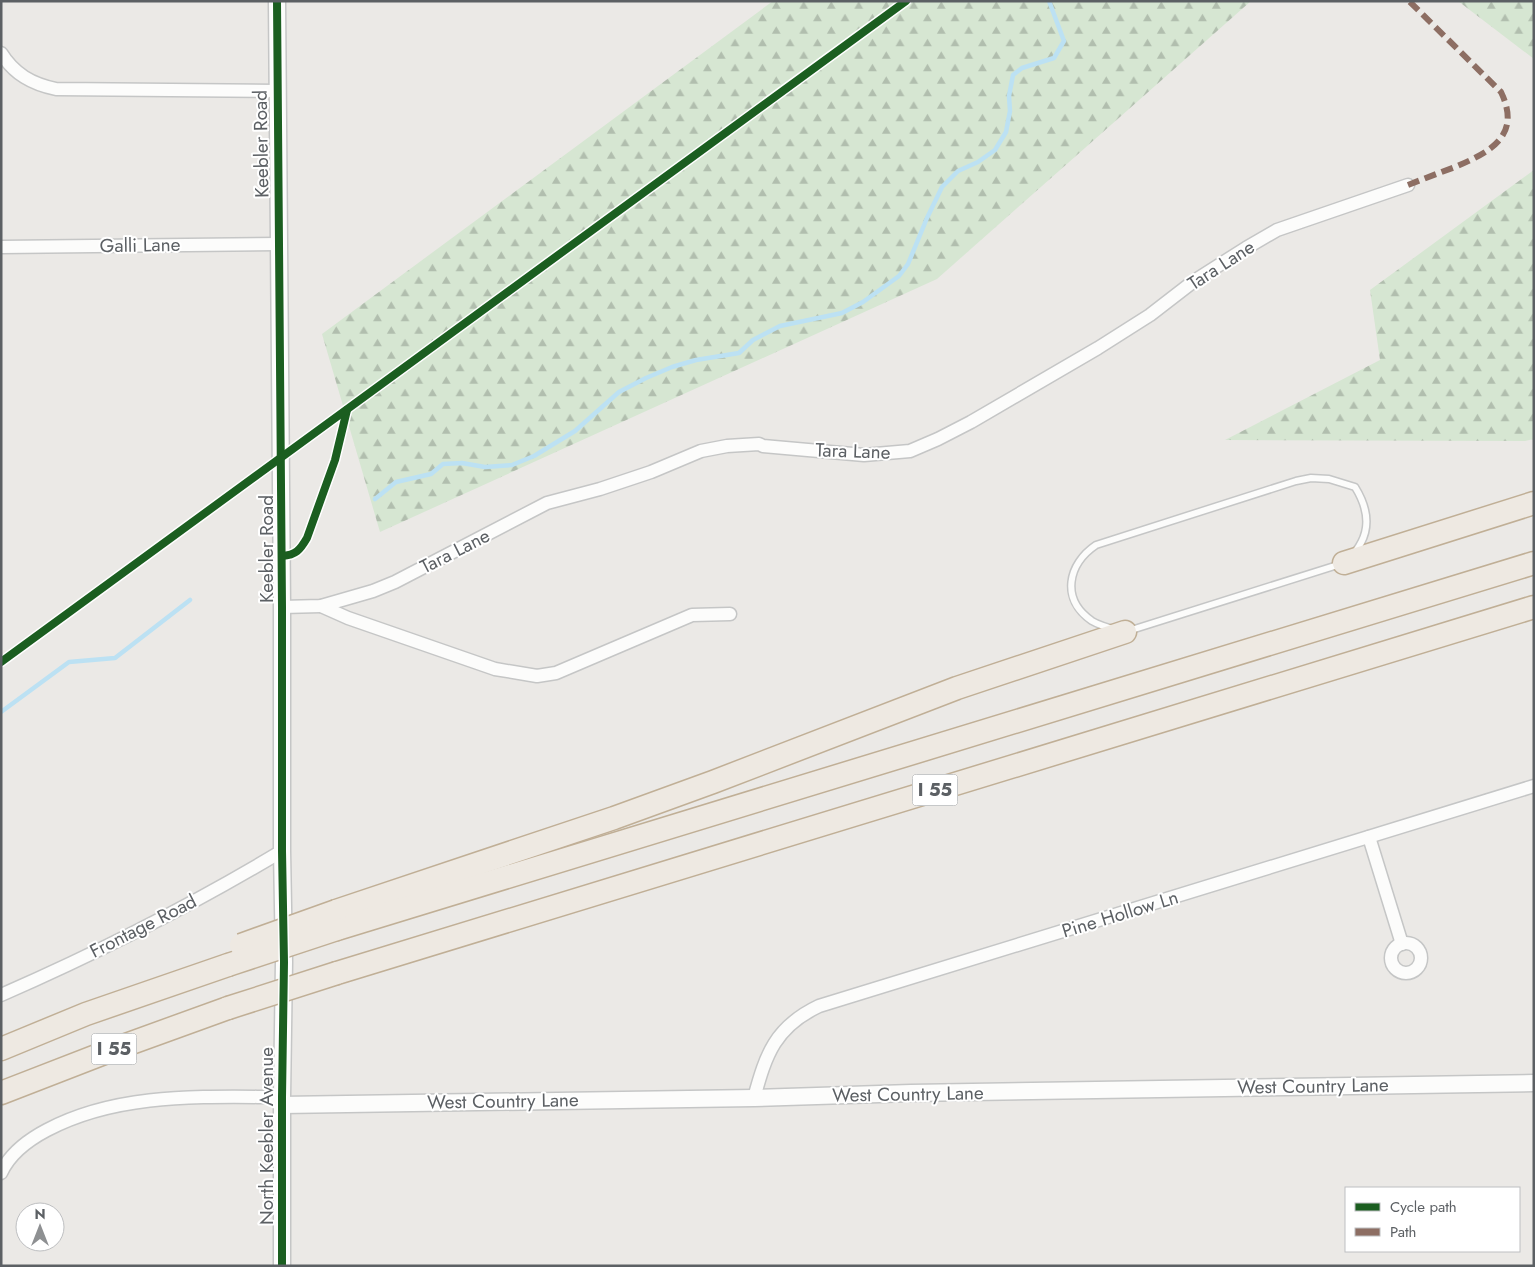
<svg xmlns="http://www.w3.org/2000/svg" width="1535" height="1267" font-family="Jost,sans-serif">
<defs>
<pattern id="forest-firs" width="22" height="20" patternUnits="userSpaceOnUse" patternTransform="scale(1.25)"><rect width="22" height="20" fill="#d6e6d2"/><path d="M5 1l3.5 6h-7zM16 11l3.5 6h-7z" fill="#b1beae"/></pattern>
</defs>
<rect width="100%" height="100%" fill="#ebe9e6"/>
<g fill="url(#forest-firs)">
<path d="M773 1H1251L937 279 380 532 322 334Z"/>
<path d="M1458 1H1534V59Z"/>
<path d="M1534 170V439L1525 441 1225 440 1380 360 1370 290Z"/>
</g>
<g fill="none" stroke-linecap="round" stroke-linejoin="round">
<g stroke="#bce1f3" stroke-width="4.5">
<path d="M375 499 396 482 431 474 443 464 462 463 485 467 512 465 534 456 575 431 619 392 646 378 672 367 696 360 739 353 753 340 780 326 842 313 863 302 899 276 908 264 927 218 942 187 958 171 978 162 995 150 1006 132 1010 111 1009 96 1013 75 1022 68 1054 58 1064 41 1049 1"/>
<path d="M1 712 69 662 115 658 190 600"/>
</g>
<defs>
<path id="service" d="M1311 478 1329 479 1355 487C1373 516 1370 541 1344 563L1125 632C1114 629 1102 627 1092 621 1060 599 1068 564 1096 545L1296 481Z"/>
<g id="minor">
<path d="M1 53C14 74 32 84 56 89L277 91"/>
<path d="M1 247 279 244"/>
<path d="M321 606 348 618 495 669 537 676 556 673 692 615 730 614"/>
<path d="M282 607 321 606 373 591 395 582 547 503 600 489 651 472 701 451 727 446 759 444 763 446 864 455 910 451 938 439 971 422 1098 348 1150 315 1194 281 1246 248 1277 230 1408 185"/>
<path d="M1369 837 1402 944"/>
<circle cx="1406" cy="958" r="15"/>
<path d="M1 995C97 953 192 905 282 851"/>
<path d="M754 1098C766 1054 775 1027 819 1006L1534 786"/>
<path d="M1 1173C10 1153 28 1140 47 1130 119 1092 203 1097 282 1097"/>
</g>
<g id="tertiary">
<path d="M277 1 282 607V851L284 962 282 1097V1266"/>
<path d="M282 1105 754 1098 911 1093 1534 1083"/>
</g>
<g id="motorway">
<path d="M1344 563 1534 503"/>
<path d="M336 911 614 818 713 782 957 688 1125 632"/>
<path d="M337 929 1534 563"/>
<path d="M337 973 1534 607"/>
<path d="M1 1049 86 1014 228 965"/>
<path d="M1 1093 112 1050 228 1008"/>
</g>
</defs>
<use href="#service" stroke="#c5c6c6" stroke-width="9"/>
<use href="#minor" stroke="#c5c6c6" stroke-width="15"/>
<use href="#tertiary" stroke="#c5c6c6" stroke-width="19"/>
<use href="#motorway" stroke="#c0af96" stroke-width="25"/>
<use href="#service" stroke="#fcfcfb" stroke-width="6"/>
<use href="#minor" stroke="#fcfcfb" stroke-width="12"/>
<use href="#tertiary" stroke="#fcfcfb" stroke-width="16"/>
<use href="#motorway" stroke="#eee9e2" stroke-width="22"/>
<defs>
<g id="motorway-bridge">
<path d="M241 945 336 911"/>
<path d="M228 965 337 929"/>
<path d="M228 1008 337 973"/>
</g>
</defs>
<use href="#motorway-bridge" stroke="#c0af96" stroke-width="25" stroke-linecap="butt"/>
<use href="#motorway-bridge" stroke="#eee9e2" stroke-width="22"/>
<path stroke="#8d6e63" stroke-width="6" stroke-dasharray="12 6" stroke-linecap="butt" d="M1408 185C1423 179 1439 173 1455 167 1490 152 1522 136 1501 92L1409 1"/>
<defs>
<g id="cycleway">
<path d="M277 1 282 607V851L284 962 282 1097V1266"/>
<path d="M282 556C296 555 300 550 307 538L335 460 347 410"/>
<path d="M1 662 906 1"/>
</g>
</defs>
<use href="#cycleway" stroke="#fff" stroke-width="11"/>
<use href="#cycleway" stroke="#1b5e20" stroke-width="8"/>
</g>
<g text-anchor="middle" dominant-baseline="central" stroke-width="4" stroke-linejoin="round" paint-order="stroke">
<g fill="#fff" stroke="#8d9092" stroke-width="1">
<rect x="912.5" y="774.5" width="45" height="31" rx="4"/>
<rect x="91.5" y="1033.5" width="45" height="31" rx="4"/>
</g>
<g font-size="18" font-weight="bold" fill="#5c6064">
<text x="935" y="790">I 55</text>
<text x="114" y="1049">I 55</text>
</g>
<g font-size="19" fill="#5c6064" stroke="#fff">
<text transform="translate(261 144) rotate(-91)">Keebler Road</text>
<text transform="translate(140 245) rotate(-1)">Galli Lane</text>
<text transform="translate(1221 265) rotate(-33)">Tara Lane</text>
<text transform="translate(853 451) rotate(2)">Tara Lane</text>
<text transform="translate(266 549) rotate(-90)">Keebler Road</text>
<text transform="translate(455 551) rotate(-27)">Tara Lane</text>
<text transform="translate(1120 914) rotate(-17)">Pine Hollow Ln</text>
<text transform="translate(143 926) rotate(-27)">Frontage Road</text>
<text transform="translate(1313 1086) rotate(-1)">West Country Lane</text>
<text transform="translate(908 1094) rotate(-1)">West Country Lane</text>
<text transform="translate(503 1101) rotate(-1)">West Country Lane</text>
<text transform="translate(266 1136) rotate(-90)">North Keebler Avenue</text>
</g>
</g>
<rect width="1535" height="1267" fill="none" stroke="#5c6064" stroke-width="5"/>
<rect x="1345" y="1187" width="175" height="65" fill="#ffffff" stroke="#bebfc1"/>
<rect x="1355" y="1203" width="25" height="8" fill="#1b5e20" stroke="#bebfc1"/>
<text x="1390" y="1212" font-size="15" fill="#5c6064">Cycle path</text>
<rect x="1355" y="1228" width="25" height="8" fill="#8d6e63" stroke="#bebfc1"/>
<text x="1390" y="1237" font-size="15" fill="#5c6064">Path</text>
<g transform="translate(40 1227)"><circle r="24" fill="#ffffff" stroke="#bebfc1"/>
<path d="M0-4L9 19L0 12L-9 19Z" fill="#8e9092"/>
<text y="-8" font-size="14" font-weight="bold" text-anchor="middle" fill="#5c6064">N</text>
</g>
</svg>
